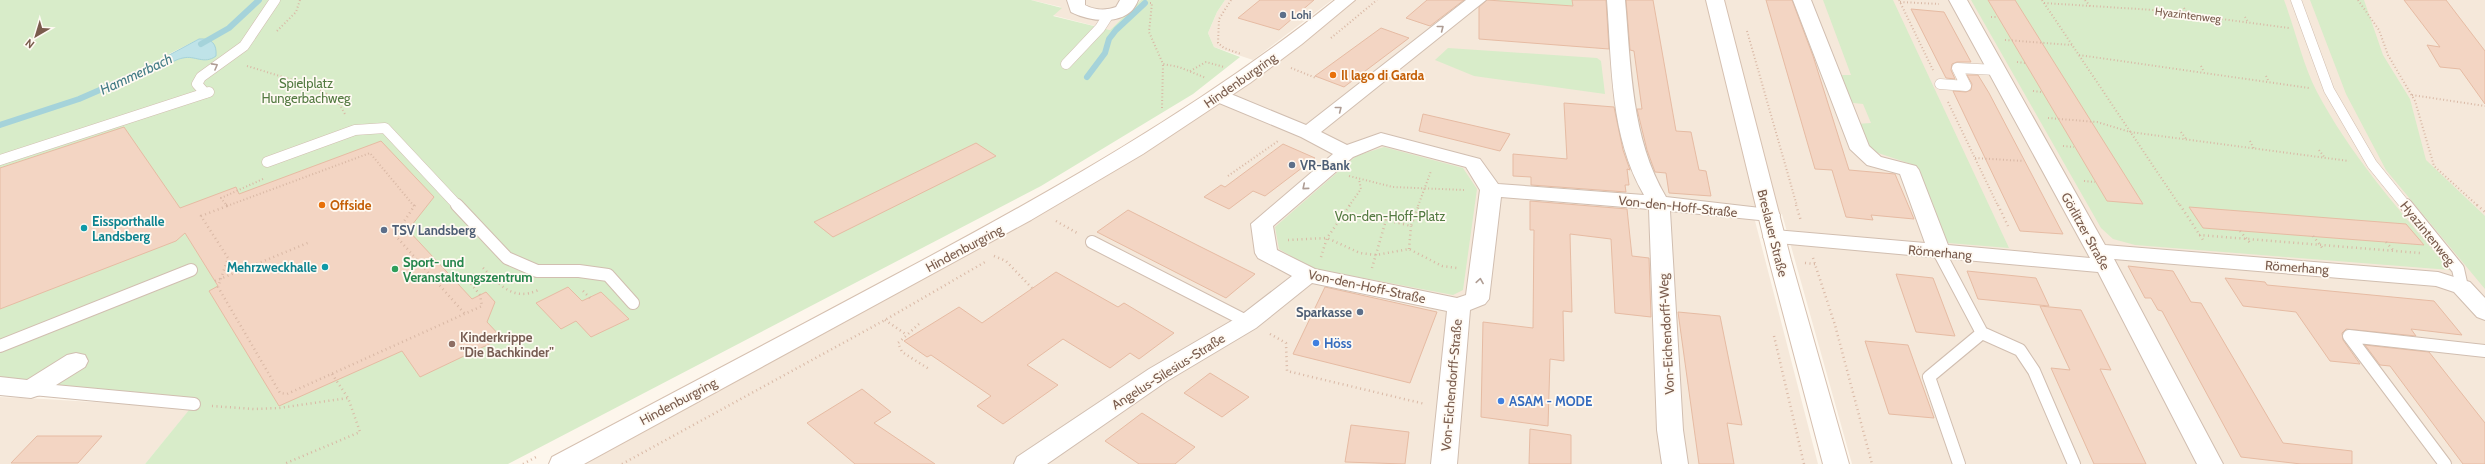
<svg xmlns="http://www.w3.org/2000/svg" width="2485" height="464" font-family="Cabin,sans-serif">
<rect width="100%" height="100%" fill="#fdf6ec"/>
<g fill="#f5e8da">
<path d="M1031 0H1141L1110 30 1052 15 1061 7Z"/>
<path d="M1225 0H1332L1253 60 1214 47 1208 33 1217 12Z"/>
<path d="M1351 0H2485V464H1852L1782 214 1493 188 1477 163 1380 136 1348 149 1229 96Z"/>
<path d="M1221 103 1346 156 1382 142 1468 165 1486 193 1754 217 1818 464H579L1054 205Z"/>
<path d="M0 397 44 399 191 408 145 464H0Z"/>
</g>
<g fill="#d8ecc9" fill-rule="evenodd">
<path d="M0 0H270L254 24 280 0H1031L1062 8 1053 16 1110 30 1141 0H1225L1217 12 1208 33 1214 47 1240 57 1193 94 1041 186 508 464H145L189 410 0 392ZM199 39 186 57 180 59 169 54Z"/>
<path d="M1572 0 1573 6 1497 1 1498 0Z"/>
<path d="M1823 0H1893L2009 248 1948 243 1911 164 1866 149 1856 124 1871 123 1863 104 1844 102 1835 75H1851Z"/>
<path d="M1971 0H2284C2295 29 2303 65 2317 92 2352 158 2402 213 2450 270L2135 245 2113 239 2101 228Z"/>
<path d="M2310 0H2364L2383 55 2410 99 2426 160 2485 216V289L2386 170 2346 94Z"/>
<path d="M1448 48 1597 58 1601 61 1605 94 1474 76 1435 60Z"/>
<path d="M1384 147 1463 168 1477 189 1463 290 1453 295 1311 268 1279 249 1275 227 1356 156Z"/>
</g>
<path fill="#bfe3e8" stroke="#a5d3da" d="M199 39C212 38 217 44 216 56 204 65 195 55 183 58 171 60 157 74 145 68Z"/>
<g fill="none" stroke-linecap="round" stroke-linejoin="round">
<g stroke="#a5d3da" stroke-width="6">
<path d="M201 44 229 28 259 0"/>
<path d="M1087 77 1105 53 1109 39 1116 30 1145 3"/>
<path d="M0 125 79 99 155 66"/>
</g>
</g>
<g fill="#f3d5c3" stroke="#e6bba3">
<path d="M1260 0H1314L1279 30 1238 18Z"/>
<path d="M1427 0H1464L1430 26 1406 18Z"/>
<path d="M1487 0 1573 6 1572 0H1606L1609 49 1479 39V7Z"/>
<path d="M1626 0H1653L1676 131 1691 132 1699 170 1706 171 1711 196 1669 193 1666 173 1655 172 1647 150 1637 109H1642L1634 51 1630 50Z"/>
<path d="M1766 0H1792L1813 56 1849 170 1895 174 1914 219 1871 215 1873 220 1846 217 1832 170 1815 169Z"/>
<path d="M1988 0H2015L2143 204 2107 201Z"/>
<path d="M2404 0H2446L2485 51V104L2460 69 2440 67 2427 45 2440 47Z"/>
<path d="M1911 9 1944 12 1971 62H1957L1952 64 1951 70 1955 79 1946 78Z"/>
<path d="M1381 28 1409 38 1344 87 1315 76Z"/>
<path d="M1967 75H1978L1989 93 2063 234 2020 231 1953 91 1966 92 1971 90 1972 84Z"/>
<path d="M1564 103 1614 107 1623 150 1630 170 1627 169 1629 185H1625L1626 192 1531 185V177L1513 176V154L1567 159Z"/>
<path d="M1423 114 1510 134 1500 151 1419 131Z"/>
<path d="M124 127 180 208 236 187 239 194 381 141 434 197 408 230 472 299 486 292 495 302 487 322 502 338 420 377 402 351 279 406 209 291 218 286 185 233 176 241 0 309V168Z"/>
<path d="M976 143 996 156 833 237 814 222Z"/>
<path d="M1283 144 1315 158 1265 196 1253 191 1229 209 1204 197 1221 185 1225 187Z"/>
<path d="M1530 201 1627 209 1632 256 1649 258 1651 317 1615 313 1611 239 1570 234 1572 312 1563 311 1564 361 1550 359 1548 426 1481 417 1483 322 1533 328 1534 230H1530Z"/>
<path d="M2189 207 2406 224 2424 245 2203 228Z"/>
<path d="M1128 210 1199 246 1255 274 1226 298 1097 232Z"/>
<path d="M2128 266 2173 271 2191 302 2201 303 2283 443 2352 451V464H2301L2241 457 2162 311 2158 310 2151 298H2145Z"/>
<path d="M1967 271 2036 278 2049 306 1978 299Z"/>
<path d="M1056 272 1118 307 1124 303 1174 333 1139 359 1130 353 1110 368 1063 339 1027 365 1058 385 1003 424 977 406 991 396 931 355 927 357 904 341 959 307 982 323Z"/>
<path d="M1896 274 1933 278 1955 336 1916 332Z"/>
<path d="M2225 278 2265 282 2267 285 2434 301 2462 335 2411 329 2416 336 2346 329 2342 333 2343 340 2360 364 2330 361 2296 312 2243 306Z"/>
<path d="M568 287 582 301 601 292 629 319 591 337 576 321 561 329 536 303Z"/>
<path d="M1325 287 1437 312 1410 383 1293 354Z"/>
<path d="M2040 306 2081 310 2111 370 2100 369 2146 464H2094L2051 368 2070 370Z"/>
<path d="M1678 312 1720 316 1742 425 1727 423 1734 464H1699Z"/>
<path d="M1865 341 1908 345 1934 418 1889 414Z"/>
<path d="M2365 345 2429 352 2485 423V464H2463L2390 366 2380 365Z"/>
<path d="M1210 373 1249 397 1222 417 1184 393Z"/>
<path d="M862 389 891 412 874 423 935 464H855L807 423Z"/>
<path d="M1142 413 1195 447 1175 464H1139L1105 441Z"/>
<path d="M1351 425 1409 432 1405 464 1345 462Z"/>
<path d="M1530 429 1571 435V464H1529Z"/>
<path d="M37 436H102L78 463H11Z"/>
</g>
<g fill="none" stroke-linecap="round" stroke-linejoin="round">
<defs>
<g id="lane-far1">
<path d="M2296 0 2329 90 2372 164 2406 206"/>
<path d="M1066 64 1100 28 1109 14"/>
<path d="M1940 84 1966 86 1957 68 1997 70"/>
<path d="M205 93 197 84 201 77 244 46 275 0"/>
<path d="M0 160 209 92"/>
<path d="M267 162 355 130 385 128 458 206"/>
</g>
<g id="lane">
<path d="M457 205 507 258 537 271H579L608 275 633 303"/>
<path d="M2406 205 2458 269 2462 287"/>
<path d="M1092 242 1248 322"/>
<path d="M1939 252 1982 333 2020 350 2034 371 2074 464"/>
<path d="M0 346 191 270"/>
<path d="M33 389 194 404"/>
<path d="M1959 464 1929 377 1982 333"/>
<path d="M2445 464 2349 336 2485 351"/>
</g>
<g id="street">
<path d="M1067 0H1085V5C1094 10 1106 11 1116 7L1120 0H1138C1129 27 1091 22 1071 12Z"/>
<path d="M1466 0H1486L1321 132 1347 145 1381 133 1480 159 1498 184 1644 195C1610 137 1612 66 1607 0H1625C1631 67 1631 138 1666 197L1769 209 1777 210 1780 215 1777 220 1769 221 1670 211 1683 430 1688 464H1662L1657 430 1649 209 1501 197 1489 299 1485 304 1470 310 1457 464H1431L1447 311 1312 283 1256 328 1167 381 1047 464H1014L1017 457 1149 369 1240 316 1292 276 1258 258 1255 253 1251 224 1333 154 1301 137 1212 100 1209 96 1212 92H1226L1306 125ZM1382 145 1466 167 1480 190 1466 295 1457 298 1315 269 1277 250 1273 226 1353 157Z"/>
<path d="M1793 0H1811L1869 146 1881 157 1916 166 1919 170 1948 245 2090 258 1949 0H1967L2105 245 2438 272 2470 282 2485 298V320L2477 317 2454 292 2436 286 2114 259 2223 464H2197L2098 272 1766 242 1763 237 1766 232 1774 230 1925 243 1900 174 1867 165 1850 149Z"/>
<path d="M76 353 85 355 88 361 85 367 40 395 31 398 0 395V377L27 380 67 355Z"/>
</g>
<g id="secondary">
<path d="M1335 0H1355L1302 44 1250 83 1143 154 1031 220 584 464H549L552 457C667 396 781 336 895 275 1049 193 1199 109 1335 0Z"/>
<path d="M1706 0H1724L1791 260 1849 464H1823L1769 260Z"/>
</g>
</defs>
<use href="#lane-far1" stroke="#d1beb0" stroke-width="11"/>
<use href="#lane" stroke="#d1beb0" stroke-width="14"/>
<use href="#street" stroke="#d1beb0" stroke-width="2"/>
<use href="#secondary" stroke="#d6c0b0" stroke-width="2"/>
<g stroke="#d9b8a5" stroke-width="2" stroke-dasharray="1 2.5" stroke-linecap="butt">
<path d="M1231 0 1219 19 1218 43 1224 48 1241 54"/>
<path d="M1899 0 1933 70"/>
<path d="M2042 0 2180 206"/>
<path d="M2085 0 2090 6"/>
<path d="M2358 0 2379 30 2388 55 2415 101 2434 166 2478 206"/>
<path d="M1900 2 1939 4"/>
<path d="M1150 3H1152L1149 32 1163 64 1179 67 1206 78"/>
<path d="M2044 3 2154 10 2289 28"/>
<path d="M2184 8 2187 14"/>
<path d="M1991 17H1998"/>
<path d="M2245 17 2248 22"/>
<path d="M277 31 296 12 300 0"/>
<path d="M1747 31 1797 206"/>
<path d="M1331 38 1377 0"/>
<path d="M2005 40 2072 45"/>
<path d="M2079 55 2309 88"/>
<path d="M2017 62 2025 63"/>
<path d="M247 66 306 84 336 98 346 116"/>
<path d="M2201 66 2204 72"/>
<path d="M1291 68 1316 78"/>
<path d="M1190 71 1206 62 1224 67"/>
<path d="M2266 76 2269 82"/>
<path d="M2033 91 2042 92"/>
<path d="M2412 95 2485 106"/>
<path d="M1948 102 1998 206"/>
<path d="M1162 108 1163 64"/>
<path d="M2048 118 2097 122 2130 132 2349 161"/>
<path d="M2181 132 2186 139"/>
<path d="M2250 141 2254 149"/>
<path d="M2063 146 2074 147"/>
<path d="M2319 150 2325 158"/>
<path d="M1975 158 2024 161"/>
<path d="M1228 176 1278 141"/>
<path d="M1349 176 1393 187 1464 190"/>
<path d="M263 179 221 198 227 206 370 153 414 206"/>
<path d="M2084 181 2095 182"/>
<path d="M1349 206 1361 189 1359 179"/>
<path d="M1418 206 1431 171"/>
</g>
<g stroke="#d9b8a5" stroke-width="2.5" stroke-dasharray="1 3.5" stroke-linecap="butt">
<path d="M226 205H230"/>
<path d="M415 205 395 235 465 314"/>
<path d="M1796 205 1801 221"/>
<path d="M1998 205 2008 226"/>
<path d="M2180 205 2203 240"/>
<path d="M2477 205 2485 212"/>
<path d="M227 206 201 216 228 258 218 287 280 393 287 394 482 306 480 295 465 276"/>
<path d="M1056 221 1077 233"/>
<path d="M2240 231 2251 244"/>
<path d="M2199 235 2420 253"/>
<path d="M2313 236 2324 250"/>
<path d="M1288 240 1327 238 1360 253 1376 255 1409 249 1442 266 1457 268"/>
<path d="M2386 242 2394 251"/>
<path d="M1409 249 1411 226"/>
<path d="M994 256 1006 261 1032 288"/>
<path d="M1321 257 1327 238 1350 205"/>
<path d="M1813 258 1835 325 1872 464"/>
<path d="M1805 263 1815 264"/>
<path d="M483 268C499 284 513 302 538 290"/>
<path d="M1372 268 1386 220 1411 226 1419 205"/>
<path d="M215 281 310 242"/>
<path d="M583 291 590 298"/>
<path d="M885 320 907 335"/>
<path d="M919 324 898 343 902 352 929 369"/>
<path d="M1270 334 1286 343 1287 371 1425 404"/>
<path d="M1774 336 1804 464"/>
<path d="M332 374 348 398"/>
<path d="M212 406 254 409 279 408 348 398 360 432 284 464"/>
<path d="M523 464 538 456"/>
<path d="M622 464 885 320 985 262"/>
</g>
<use href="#lane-far1" stroke="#fff" stroke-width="10"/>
<use href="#lane" stroke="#fff" stroke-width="12"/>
<use href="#street" fill="#fff" fill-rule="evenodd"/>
<use href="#secondary" fill="#fff" fill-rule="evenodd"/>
</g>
<defs><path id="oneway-chevron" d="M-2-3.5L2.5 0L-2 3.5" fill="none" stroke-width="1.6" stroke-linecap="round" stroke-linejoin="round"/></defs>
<g stroke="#af9d94">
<use href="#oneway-chevron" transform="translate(1441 28) rotate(-38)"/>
<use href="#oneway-chevron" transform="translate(215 66) rotate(-29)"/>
<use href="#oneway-chevron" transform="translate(1339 109) rotate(-38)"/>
<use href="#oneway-chevron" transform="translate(1305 187) rotate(140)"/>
<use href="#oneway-chevron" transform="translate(1480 281) rotate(-81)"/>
</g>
<g fill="#5c6f8a" stroke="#fffaf3" stroke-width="1.5">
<circle cx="1283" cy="15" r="4"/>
<circle cx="1292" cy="165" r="4"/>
<circle cx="384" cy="230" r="4"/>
<circle cx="1360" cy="312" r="4"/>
</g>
<g fill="#e8710a" stroke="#fffaf3" stroke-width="1.5">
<circle cx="1333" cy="75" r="4"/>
<circle cx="322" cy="205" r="4"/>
</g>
<g fill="#0f9aa8" stroke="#fffaf3" stroke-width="1.5">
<circle cx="84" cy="228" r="4"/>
<circle cx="325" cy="267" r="4"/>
</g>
<circle fill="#2e9e5b" stroke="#fffaf3" stroke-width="1.5" cx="395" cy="269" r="4"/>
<g fill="#3f7fe0" stroke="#fffaf3" stroke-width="1.5">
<circle cx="1316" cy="343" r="4"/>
<circle cx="1501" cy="401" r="4"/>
</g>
<circle fill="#8d6e63" stroke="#fffaf3" stroke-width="1.5" cx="452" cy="344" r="4"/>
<g text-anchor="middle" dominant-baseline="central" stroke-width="3.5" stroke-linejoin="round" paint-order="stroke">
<g font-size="11" font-weight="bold" fill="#4e5e75" stroke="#fffaf3" text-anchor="start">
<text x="1291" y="15">Lohi</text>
</g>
<g font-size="11" fill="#7a5c4d" stroke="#fffaf3">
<text transform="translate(2188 15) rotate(7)">Hyazintenweg</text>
</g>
<g font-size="13" font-weight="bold" fill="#c56008" stroke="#fffaf3" text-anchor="start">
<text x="1341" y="75">Il lago di Garda</text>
<text x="330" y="205">Offside</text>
</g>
<g font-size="13" fill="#7a5c4d" stroke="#fffaf3">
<text transform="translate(1240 80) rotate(-35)">Hindenburgring</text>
<text transform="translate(1678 206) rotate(6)">Von-den-Hoff-Straße</text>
<text transform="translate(2086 231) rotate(61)">Görlitzer Straße</text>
<text transform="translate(1773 233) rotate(76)">Breslauer Straße</text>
<text transform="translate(2428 233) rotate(51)">Hyazintenweg</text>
<text transform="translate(964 248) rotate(-28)">Hindenburgring</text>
<text transform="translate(1940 252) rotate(5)">Römerhang</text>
<text transform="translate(2297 267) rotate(4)">Römerhang</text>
<text transform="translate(1367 286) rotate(12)">Von-den-Hoff-Straße</text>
<text transform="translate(1666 334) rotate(-93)">Von-Eichendorff-Weg</text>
<text transform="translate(1168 371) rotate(-32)">Angelus-Silesius-Straße</text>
<text transform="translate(1451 385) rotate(-85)">Von-Eichendorff-Straße</text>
<text transform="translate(678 401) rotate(-28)">Hindenburgring</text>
</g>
<g font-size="13" fill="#537a41" stroke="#fffaf3">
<text x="306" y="83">Spielplatz<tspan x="306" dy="15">Hungerbachweg</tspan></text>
<text x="1390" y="216">Von-den-Hoff-Platz</text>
</g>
<g font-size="13" font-weight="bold" fill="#4e5e75" stroke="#fffaf3" text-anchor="start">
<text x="1300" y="165">VR-Bank</text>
<text x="392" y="230">TSV Landsberg</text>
<text x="1352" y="312" text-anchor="end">Sparkasse</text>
</g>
<g font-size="13" font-weight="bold" fill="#0d838f" stroke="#fffaf3" text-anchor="start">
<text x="92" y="221">Eissporthalle<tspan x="92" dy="15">Landsberg</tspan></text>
<text x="317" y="267" text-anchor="end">Mehrzweckhalle</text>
</g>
<g font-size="13" font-weight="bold" fill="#27864d" stroke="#fffaf3" text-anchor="start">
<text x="403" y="262">Sport- und<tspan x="403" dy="15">Veranstaltungszentrum</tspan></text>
</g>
<g font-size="13" font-weight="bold" fill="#785e54" stroke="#fffaf3" text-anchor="start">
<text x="460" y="337">Kinderkrippe<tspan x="460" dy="15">"Die Bachkinder"</tspan></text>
</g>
<g font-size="13" font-weight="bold" fill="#366cbe" stroke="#fffaf3" text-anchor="start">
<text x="1324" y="343">Höss</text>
<text x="1509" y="401">ASAM - MODE</text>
</g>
<g font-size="14" font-style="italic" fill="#437c86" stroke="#fffaf3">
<text transform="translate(136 74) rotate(-25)">Hammerbach</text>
</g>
</g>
<g transform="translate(36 36) rotate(218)" stroke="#fffaf3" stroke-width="3" paint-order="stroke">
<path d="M0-3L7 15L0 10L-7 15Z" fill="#7a5c4d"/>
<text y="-6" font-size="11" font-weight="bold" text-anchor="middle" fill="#7a5c4d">N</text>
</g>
</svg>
